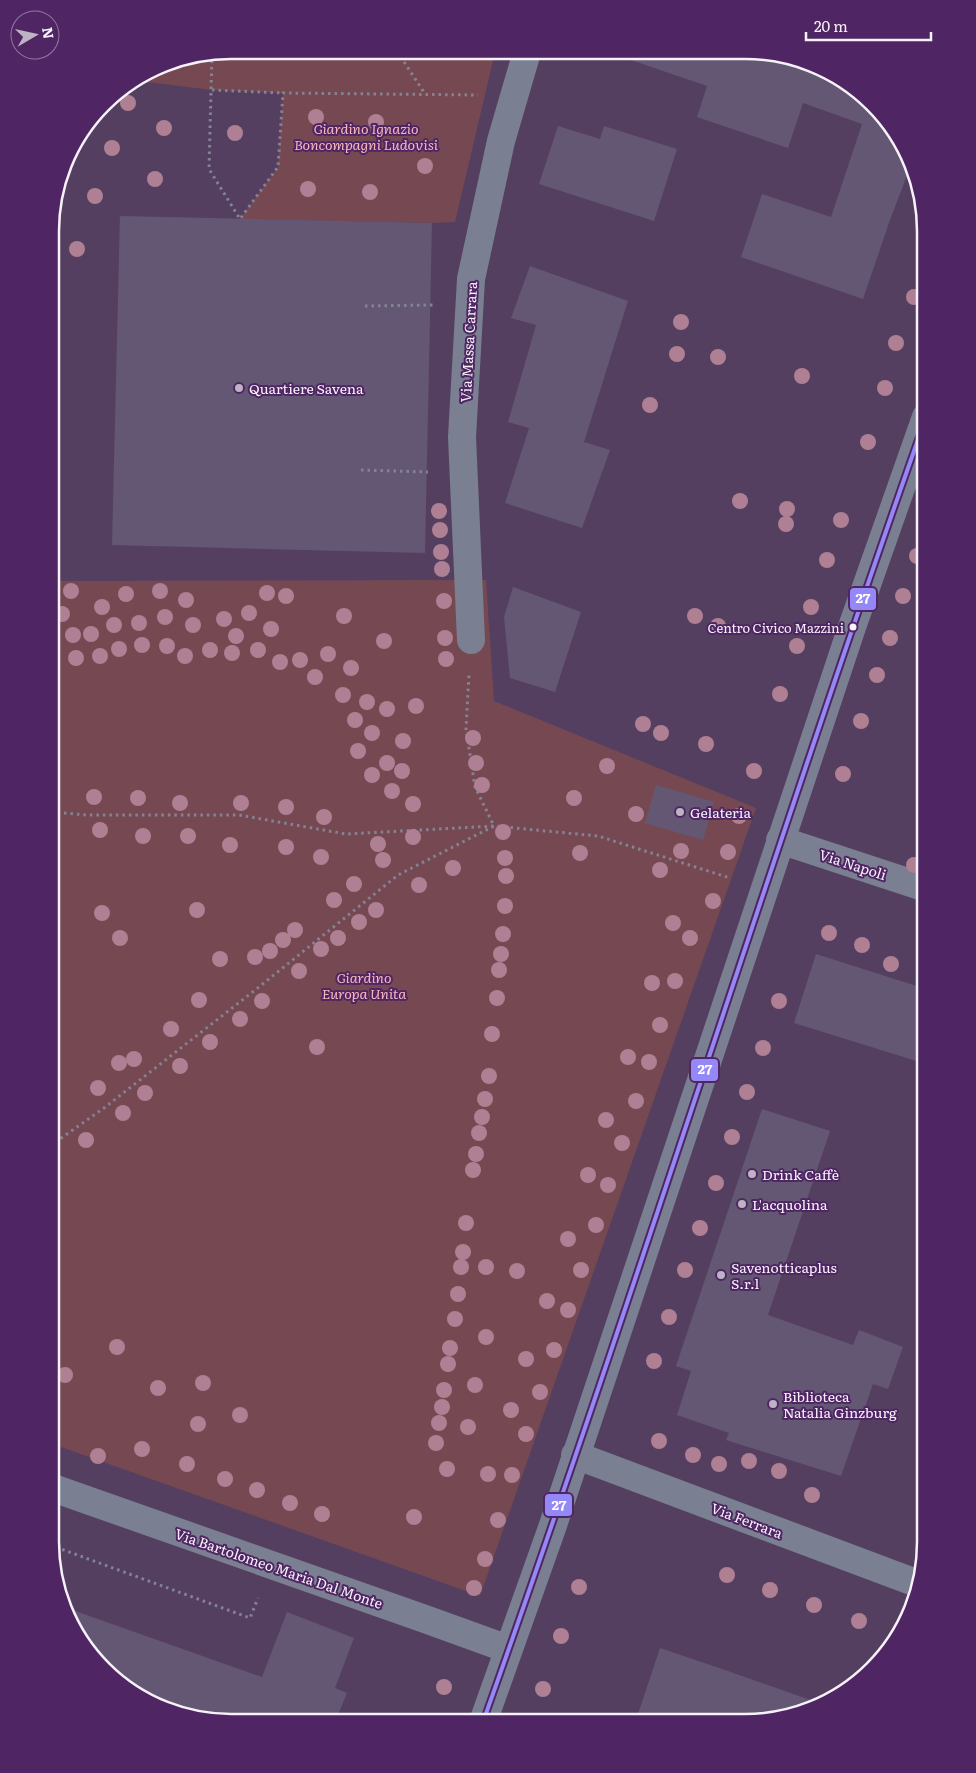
<svg xmlns="http://www.w3.org/2000/svg" width="976" height="1773" font-family="Literata,serif">
<rect width="100%" height="100%" fill="#553f61"/>
<g fill="#764952">
<path d="M230 50 495 52 455 222 432 223 240 219 278 167 283 93 212 90 147 82 150 71 162 64Z"/>
<path d="M486 580 494 701 756 808 480 1596 50 1443 51 581Z"/>
</g>
<g fill="#645773">
<path d="M629 52 780 53 864 95 911 165 890 220 863 299 741 257 762 194 831 217 862 124 803 103 788 148 697 117 707 86 628 59Z"/>
<path d="M558 126 600 139 604 126 677 149 654 221 539 184Z"/>
<path d="M120 216 432 223 425 553 112 545Z"/>
<path d="M530 266 628 301 584 442 610 450 582 528 505 503 529 428 508 422 536 325 511 318Z"/>
<path d="M513 587 581 612 555 692 510 678 504 617Z"/>
<path d="M656 785 714 802 703 840 645 823Z"/>
<path d="M816 954 926 989V1064L794 1023Z"/>
<path d="M762 1109 830 1131 768 1315 853 1345 859 1330 903 1347 888 1389 873 1384 841 1476 726 1440 729 1433 677 1415 691 1371 676 1366Z"/>
<path d="M64 1607 262 1677 287 1612 354 1638 335 1688 347 1693 335 1722 207 1721 151 1705 112 1678Z"/>
<path d="M660 1648 725 1670 822 1704 804 1713 746 1723H635Z"/>
</g>
<g fill="none" stroke-linecap="round" stroke-linejoin="round">
<g stroke="#848394" stroke-width="3" stroke-dasharray="2.5 4" stroke-linecap="butt">
<path d="M397 51 425 94"/>
<path d="M212 54 209 169 240 219 278 167 283 93 478 95"/>
<path d="M212 90 283 93"/>
<path d="M365 306 434 305"/>
<path d="M361 470 428 472"/>
<path d="M51 812 87 815H239L346 834 494 826 475 787 466 729 469 674"/>
<path d="M50 1146 104 1108 259 987 398 875 494 826 598 836 730 878"/>
<path d="M50 1545 250 1618 258 1598"/>
</g>
<g stroke="#7a8091" stroke-width="28">
<path d="M471 640 462 437 471 279 501 141 527 52"/>
<path d="M780 840 926 888"/>
<path d="M575 1455 919 1584"/>
<path d="M50 1487 425 1619 508 1649"/>
<path d="M483 1722 552 1528 852 627 926 417"/>
</g>
<defs>
<path id="bus-1" d="M483 1722C637 1289 773 850 926 417"/>
</defs>
<use href="#bus-1" stroke="#4f2663" stroke-width="8"/>
<use href="#bus-1" stroke="#9488f6" stroke-width="4"/>
</g>
<g fill="#af8093">
<circle cx="128" cy="103" r="8"/>
<circle cx="316" cy="117" r="8"/>
<circle cx="376" cy="122" r="8"/>
<circle cx="164" cy="128" r="8"/>
<circle cx="235" cy="133" r="8"/>
<circle cx="112" cy="148" r="8"/>
<circle cx="425" cy="166" r="8"/>
<circle cx="155" cy="179" r="8"/>
<circle cx="308" cy="189" r="8"/>
<circle cx="370" cy="192" r="8"/>
<circle cx="95" cy="196" r="8"/>
<circle cx="77" cy="249" r="8"/>
<circle cx="914" cy="297" r="8"/>
<circle cx="681" cy="322" r="8"/>
<circle cx="896" cy="343" r="8"/>
<circle cx="677" cy="354" r="8"/>
<circle cx="718" cy="357" r="8"/>
<circle cx="802" cy="376" r="8"/>
<circle cx="885" cy="388" r="8"/>
<circle cx="650" cy="405" r="8"/>
<circle cx="868" cy="442" r="8"/>
<circle cx="740" cy="501" r="8"/>
<circle cx="787" cy="509" r="8"/>
<circle cx="439" cy="511" r="8"/>
<circle cx="841" cy="520" r="8"/>
<circle cx="786" cy="524" r="8"/>
<circle cx="440" cy="530" r="8"/>
<circle cx="441" cy="552" r="8"/>
<circle cx="917" cy="556" r="8"/>
<circle cx="827" cy="560" r="8"/>
<circle cx="442" cy="569" r="8"/>
<circle cx="71" cy="591" r="8"/>
<circle cx="160" cy="591" r="8"/>
<circle cx="267" cy="593" r="8"/>
<circle cx="126" cy="594" r="8"/>
<circle cx="286" cy="596" r="8"/>
<circle cx="903" cy="596" r="8"/>
<circle cx="186" cy="600" r="8"/>
<circle cx="444" cy="601" r="8"/>
<circle cx="102" cy="607" r="8"/>
<circle cx="811" cy="607" r="8"/>
<circle cx="249" cy="613" r="8"/>
<circle cx="62" cy="614" r="8"/>
<circle cx="344" cy="616" r="8"/>
<circle cx="695" cy="616" r="8"/>
<circle cx="165" cy="617" r="8"/>
<circle cx="224" cy="619" r="8"/>
<circle cx="139" cy="623" r="8"/>
<circle cx="114" cy="625" r="8"/>
<circle cx="193" cy="625" r="8"/>
<circle cx="718" cy="626" r="8"/>
<circle cx="271" cy="629" r="8"/>
<circle cx="91" cy="634" r="8"/>
<circle cx="73" cy="635" r="8"/>
<circle cx="236" cy="636" r="8"/>
<circle cx="445" cy="638" r="8"/>
<circle cx="890" cy="638" r="8"/>
<circle cx="384" cy="641" r="8"/>
<circle cx="142" cy="645" r="8"/>
<circle cx="167" cy="646" r="8"/>
<circle cx="797" cy="646" r="8"/>
<circle cx="119" cy="649" r="8"/>
<circle cx="210" cy="650" r="8"/>
<circle cx="258" cy="650" r="8"/>
<circle cx="232" cy="653" r="8"/>
<circle cx="328" cy="654" r="8"/>
<circle cx="100" cy="656" r="8"/>
<circle cx="185" cy="656" r="8"/>
<circle cx="76" cy="658" r="8"/>
<circle cx="446" cy="659" r="8"/>
<circle cx="300" cy="660" r="8"/>
<circle cx="280" cy="662" r="8"/>
<circle cx="351" cy="668" r="8"/>
<circle cx="877" cy="675" r="8"/>
<circle cx="315" cy="677" r="8"/>
<circle cx="780" cy="694" r="8"/>
<circle cx="343" cy="695" r="8"/>
<circle cx="367" cy="702" r="8"/>
<circle cx="416" cy="706" r="8"/>
<circle cx="387" cy="709" r="8"/>
<circle cx="355" cy="720" r="8"/>
<circle cx="861" cy="721" r="8"/>
<circle cx="643" cy="724" r="8"/>
<circle cx="372" cy="733" r="8"/>
<circle cx="661" cy="733" r="8"/>
<circle cx="473" cy="738" r="8"/>
<circle cx="403" cy="741" r="8"/>
<circle cx="706" cy="744" r="8"/>
<circle cx="358" cy="751" r="8"/>
<circle cx="387" cy="763" r="8"/>
<circle cx="476" cy="763" r="8"/>
<circle cx="607" cy="766" r="8"/>
<circle cx="402" cy="771" r="8"/>
<circle cx="754" cy="771" r="8"/>
<circle cx="843" cy="774" r="8"/>
<circle cx="372" cy="775" r="8"/>
<circle cx="482" cy="785" r="8"/>
<circle cx="392" cy="791" r="8"/>
<circle cx="94" cy="797" r="8"/>
<circle cx="138" cy="798" r="8"/>
<circle cx="574" cy="798" r="8"/>
<circle cx="180" cy="803" r="8"/>
<circle cx="241" cy="803" r="8"/>
<circle cx="413" cy="804" r="8"/>
<circle cx="286" cy="807" r="8"/>
<circle cx="636" cy="814" r="8"/>
<circle cx="739" cy="816" r="8"/>
<circle cx="324" cy="817" r="8"/>
<circle cx="100" cy="830" r="8"/>
<circle cx="503" cy="832" r="8"/>
<circle cx="143" cy="836" r="8"/>
<circle cx="188" cy="836" r="8"/>
<circle cx="413" cy="837" r="8"/>
<circle cx="378" cy="844" r="8"/>
<circle cx="230" cy="845" r="8"/>
<circle cx="286" cy="847" r="8"/>
<circle cx="681" cy="851" r="8"/>
<circle cx="728" cy="852" r="8"/>
<circle cx="580" cy="853" r="8"/>
<circle cx="321" cy="857" r="8"/>
<circle cx="505" cy="858" r="8"/>
<circle cx="383" cy="860" r="8"/>
<circle cx="914" cy="865" r="8"/>
<circle cx="453" cy="868" r="8"/>
<circle cx="660" cy="870" r="8"/>
<circle cx="506" cy="876" r="8"/>
<circle cx="354" cy="884" r="8"/>
<circle cx="419" cy="885" r="8"/>
<circle cx="334" cy="900" r="8"/>
<circle cx="713" cy="901" r="8"/>
<circle cx="505" cy="906" r="8"/>
<circle cx="197" cy="910" r="8"/>
<circle cx="376" cy="910" r="8"/>
<circle cx="102" cy="913" r="8"/>
<circle cx="359" cy="922" r="8"/>
<circle cx="673" cy="923" r="8"/>
<circle cx="295" cy="930" r="8"/>
<circle cx="829" cy="933" r="8"/>
<circle cx="503" cy="934" r="8"/>
<circle cx="120" cy="938" r="8"/>
<circle cx="338" cy="938" r="8"/>
<circle cx="690" cy="938" r="8"/>
<circle cx="283" cy="940" r="8"/>
<circle cx="862" cy="945" r="8"/>
<circle cx="321" cy="949" r="8"/>
<circle cx="270" cy="951" r="8"/>
<circle cx="501" cy="954" r="8"/>
<circle cx="255" cy="957" r="8"/>
<circle cx="220" cy="959" r="8"/>
<circle cx="891" cy="964" r="8"/>
<circle cx="499" cy="970" r="8"/>
<circle cx="299" cy="971" r="8"/>
<circle cx="675" cy="981" r="8"/>
<circle cx="652" cy="983" r="8"/>
<circle cx="497" cy="998" r="8"/>
<circle cx="199" cy="1000" r="8"/>
<circle cx="262" cy="1001" r="8"/>
<circle cx="779" cy="1001" r="8"/>
<circle cx="240" cy="1019" r="8"/>
<circle cx="660" cy="1025" r="8"/>
<circle cx="171" cy="1029" r="8"/>
<circle cx="492" cy="1034" r="8"/>
<circle cx="210" cy="1042" r="8"/>
<circle cx="317" cy="1047" r="8"/>
<circle cx="763" cy="1048" r="8"/>
<circle cx="628" cy="1057" r="8"/>
<circle cx="134" cy="1059" r="8"/>
<circle cx="649" cy="1062" r="8"/>
<circle cx="119" cy="1063" r="8"/>
<circle cx="180" cy="1066" r="8"/>
<circle cx="489" cy="1076" r="8"/>
<circle cx="98" cy="1088" r="8"/>
<circle cx="747" cy="1092" r="8"/>
<circle cx="145" cy="1093" r="8"/>
<circle cx="485" cy="1099" r="8"/>
<circle cx="636" cy="1101" r="8"/>
<circle cx="123" cy="1113" r="8"/>
<circle cx="482" cy="1117" r="8"/>
<circle cx="606" cy="1120" r="8"/>
<circle cx="479" cy="1133" r="8"/>
<circle cx="732" cy="1137" r="8"/>
<circle cx="86" cy="1140" r="8"/>
<circle cx="622" cy="1143" r="8"/>
<circle cx="476" cy="1154" r="8"/>
<circle cx="473" cy="1170" r="8"/>
<circle cx="588" cy="1175" r="8"/>
<circle cx="716" cy="1183" r="8"/>
<circle cx="608" cy="1185" r="8"/>
<circle cx="466" cy="1223" r="8"/>
<circle cx="596" cy="1225" r="8"/>
<circle cx="700" cy="1228" r="8"/>
<circle cx="568" cy="1239" r="8"/>
<circle cx="463" cy="1252" r="8"/>
<circle cx="461" cy="1267" r="8"/>
<circle cx="486" cy="1267" r="8"/>
<circle cx="581" cy="1270" r="8"/>
<circle cx="685" cy="1270" r="8"/>
<circle cx="517" cy="1271" r="8"/>
<circle cx="458" cy="1294" r="8"/>
<circle cx="547" cy="1301" r="8"/>
<circle cx="568" cy="1310" r="8"/>
<circle cx="669" cy="1317" r="8"/>
<circle cx="455" cy="1319" r="8"/>
<circle cx="486" cy="1337" r="8"/>
<circle cx="117" cy="1347" r="8"/>
<circle cx="450" cy="1348" r="8"/>
<circle cx="554" cy="1350" r="8"/>
<circle cx="526" cy="1359" r="8"/>
<circle cx="654" cy="1361" r="8"/>
<circle cx="448" cy="1364" r="8"/>
<circle cx="65" cy="1375" r="8"/>
<circle cx="203" cy="1383" r="8"/>
<circle cx="475" cy="1385" r="8"/>
<circle cx="158" cy="1388" r="8"/>
<circle cx="444" cy="1390" r="8"/>
<circle cx="540" cy="1392" r="8"/>
<circle cx="442" cy="1407" r="8"/>
<circle cx="511" cy="1410" r="8"/>
<circle cx="240" cy="1415" r="8"/>
<circle cx="439" cy="1423" r="8"/>
<circle cx="198" cy="1424" r="8"/>
<circle cx="468" cy="1427" r="8"/>
<circle cx="526" cy="1434" r="8"/>
<circle cx="659" cy="1441" r="8"/>
<circle cx="436" cy="1443" r="8"/>
<circle cx="142" cy="1449" r="8"/>
<circle cx="693" cy="1455" r="8"/>
<circle cx="98" cy="1456" r="8"/>
<circle cx="749" cy="1461" r="8"/>
<circle cx="187" cy="1464" r="8"/>
<circle cx="719" cy="1464" r="8"/>
<circle cx="447" cy="1469" r="8"/>
<circle cx="779" cy="1471" r="8"/>
<circle cx="488" cy="1474" r="8"/>
<circle cx="512" cy="1475" r="8"/>
<circle cx="225" cy="1479" r="8"/>
<circle cx="257" cy="1490" r="8"/>
<circle cx="812" cy="1495" r="8"/>
<circle cx="290" cy="1503" r="8"/>
<circle cx="322" cy="1514" r="8"/>
<circle cx="414" cy="1517" r="8"/>
<circle cx="498" cy="1520" r="8"/>
<circle cx="485" cy="1559" r="8"/>
<circle cx="727" cy="1575" r="8"/>
<circle cx="579" cy="1587" r="8"/>
<circle cx="474" cy="1588" r="8"/>
<circle cx="770" cy="1590" r="8"/>
<circle cx="814" cy="1605" r="8"/>
<circle cx="859" cy="1621" r="8"/>
<circle cx="561" cy="1636" r="8"/>
<circle cx="444" cy="1687" r="8"/>
<circle cx="543" cy="1689" r="8"/>
</g>
<g fill="#beb3c4" stroke="#4f2663" stroke-width="2">
<circle cx="239" cy="388" r="5"/>
<circle cx="680" cy="812" r="5"/>
<circle cx="752" cy="1174" r="5"/>
<circle cx="742" cy="1204" r="5"/>
<circle cx="721" cy="1275" r="5"/>
<circle cx="773" cy="1404" r="5"/>
</g>
<circle fill="#f7f2fa" stroke="#4f2663" stroke-width="2" cx="853" cy="627" r="4.5"/>
<g text-anchor="middle" dominant-baseline="central" stroke-width="4" stroke-linejoin="round" paint-order="stroke">
<g font-size="13" fill="#f7f2fa" stroke="#4f2663" text-anchor="end">
<text x="844" y="627">Centro Civico Mazzini</text>
</g>
<g font-size="14" font-style="italic" fill="#f8b6bc" stroke="#4f2663">
<text x="366" y="128">Giardino Ignazio<tspan x="366" dy="16">Boncompagni Ludovisi</tspan></text>
<text x="364" y="977">Giardino<tspan x="364" dy="16">Europa Unita</tspan></text>
</g>
<g font-size="14" fill="#f7f2fa" stroke="#4f2663">
<text transform="translate(468 342) rotate(-87)">Via Massa Carrara</text>
<text transform="translate(853 864) rotate(18)">Via Napoli</text>
<text transform="translate(747 1520) rotate(21)">Via Ferrara</text>
<text transform="translate(279 1568) rotate(19)">Via Bartolomeo Maria Dal Monte</text>
</g>
<g font-size="14" fill="#f7f2fa" stroke="#4f2663" text-anchor="start">
<text x="249" y="388">Quartiere Savena</text>
<text x="690" y="812">Gelateria</text>
<text x="762" y="1174">Drink Caffè</text>
<text x="752" y="1204">L'acquolina</text>
<text x="731" y="1267">Savenotticaplus<tspan x="731" dy="16">S.r.l</tspan></text>
<text x="783" y="1396">Biblioteca<tspan x="783" dy="16">Natalia Ginzburg</tspan></text>
</g>
</g>
<path d="M0 0H976V1773H0ZM231 59H745A172 172 0 0 1 917 231V1542A172 172 0 0 1 745 1714H231A172 172 0 0 1 59 1542V231A172 172 0 0 1 231 59Z" fill="#4f2663" fill-rule="evenodd"/>
<path fill="none" stroke="#f7f2fa" stroke-width="2.5" d="M231 59H745A172 172 0 0 1 917 231V1542A172 172 0 0 1 745 1714H231A172 172 0 0 1 59 1542V231A172 172 0 0 1 231 59Z"/>
<g stroke="#4f2663" stroke-width="2">
<rect x="849" y="587" width="28" height="24" rx="5" fill="#9488f6"/>
<rect x="690" y="1058" width="29" height="24" rx="5" fill="#9488f6"/>
<rect x="544" y="1493" width="29" height="24" rx="5" fill="#9488f6"/>
</g>
<g font-size="14" text-anchor="middle" font-weight="bold" fill="#fff">
<text x="863" y="603">27</text>
<text x="705" y="1074">27</text>
<text x="559" y="1510">27</text>
</g>
<g transform="translate(35 35) rotate(81)"><circle r="24" fill="#4f2663" stroke="#92789f"/>
<path d="M0-4L9 19L0 12L-9 19Z" fill="#beb3c4"/>
<text y="-8" font-size="14" font-weight="bold" text-anchor="middle" fill="#f7f2fa">N</text>
</g>
<path d="M806 32v8h125v-8" fill="none" stroke="#f7f2fa" stroke-width="2.5"/>
<text x="814" y="32" font-size="15" fill="#f7f2fa" stroke="#4f2663" stroke-width="4" paint-order="stroke">20 m</text>
</svg>
